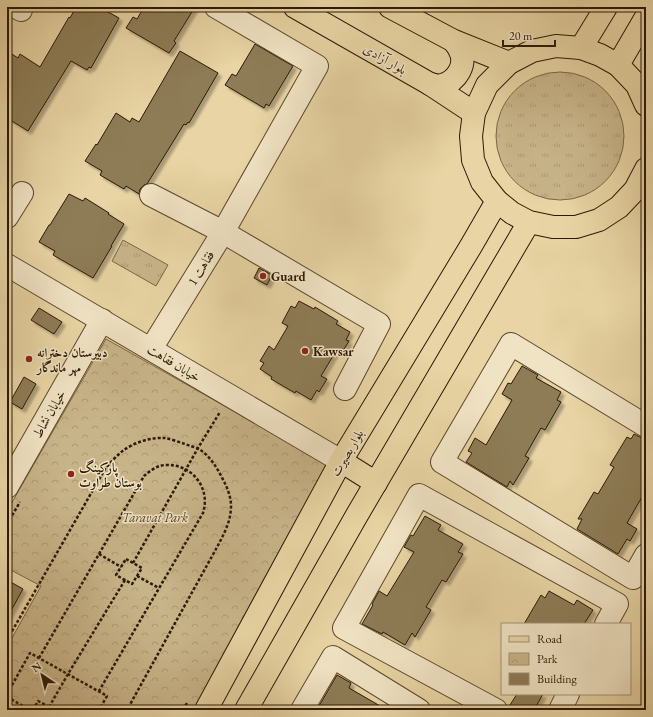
<svg xmlns="http://www.w3.org/2000/svg" width="653" height="717" font-family="'EB Garamond',Amiri,serif">
<defs>
<pattern id="grass-tufts" width="24" height="20" patternUnits="userSpaceOnUse"><rect width="24" height="20" fill="#c8b489"/><path d="M3 7l-1-3M5 7V3M7 7l1-3M15 17l-1-3M17 17v-4M19 17l1-3" fill="none" stroke="#ac9a75"/></pattern>
<pattern id="park-crowns" width="20" height="18" patternUnits="userSpaceOnUse"><rect width="20" height="18" fill="#c8b489"/><path d="M2 6a3 3 0 1 1 6 0M12 15a3 3 0 1 1 6 0" fill="none" stroke="#ac9a75"/></pattern>
<filter id="shadow"><feDropShadow dx="3.5" dy="3.5" stdDeviation="1" flood-color="#0004"/></filter>
</defs>
<rect width="100%" height="100%" fill="#e8d4a4"/>
<filter id="stains"><feTurbulence type="fractalNoise" baseFrequency=".005" numOctaves="4"/><feColorMatrix values="0 0 0 0 .2 0 0 0 0 .09 0 0 0 0 .02 0 0 0 .5 -.17"/></filter>
<radialGradient id="worn" r=".72"><stop offset=".6" stop-color="#630" stop-opacity="0"/><stop offset="1" stop-color="#630" stop-opacity=".3"/></radialGradient>
<g fill="url(#grass-tufts)" stroke="#7a6746">
<circle cx="560" cy="136" r="64"/>
<path d="M123 240 168 265 156 286 112 261Z"/>
</g>
<path fill="url(#park-crowns)" stroke="#7a6746" d="M106 339 333 467 197 710H7V647L41 586 7 568V511Z"/>
<g fill="#8d7b57" stroke="#2b1a03" filter="url(#shadow)">
<path d="M76 7H99L119 18 91 68 89 67 87 70 71 61 28 131 7 118V51L18 58 20 54 40 67 69 17 70 18Z"/>
<path d="M144 7H195L174 41 176 43 169 53 126 28 133 17 137 19Z"/>
<path d="M255 44 293 66 269 106 266 104 264 108 225 85 232 74 236 76Z"/>
<path d="M180 51 218 73 189 123 188 122 186 125 184 124 147 184 144 185 140 189 139 194 126 186 124 189 100 175 102 171 85 161 96 144 97 145 116 113 130 122 132 118 139 122Z"/>
<path d="M69 194 83 201 85 198 109 213 108 214 124 224 111 246H112L93 278 53 255 55 251 39 242 49 225H50Z"/>
<path d="M259 268 272 275 267 285 254 278Z"/>
<path d="M299 301 314 309 315 307 338 321 336 324 350 332 346 340 349 341 341 354 336 351 321 376 327 379 319 392 317 390 311 400 296 391 295 393 271 379 272 377 260 369 264 363 260 361 269 346 274 350 288 326 282 323 291 306 295 308Z"/>
<path d="M39 308 62 322 54 334 31 320Z"/>
<path d="M522 366 538 375 536 378 561 392 557 400 561 402 545 430 541 428 525 456 529 458 513 485 510 481 507 487 466 462 472 453 468 451 475 438 486 445 512 400 502 394 508 383 511 384Z"/>
<path d="M24 377 36 384 22 409 10 402Z"/>
<path d="M634 434 640 437 646 438V490L627 523 637 529 630 541 627 539 618 554 577 529 582 519H578L594 492 598 494 614 467 610 465 627 437 631 439Z"/>
<path d="M425 516 441 525 438 530 463 544 458 552 463 554 446 582 442 580 426 607 431 610 415 637 412 633 405 645 383 632 382 634 362 624 373 605 372 604 379 591 387 596 414 552 404 547 411 535 413 536Z"/>
<path d="M7 580 23 589 7 618Z"/>
<path d="M549 591 574 605 577 600 593 610 584 624H524L541 595 545 598Z"/>
<path d="M337 675 351 683 349 688 387 710H325L319 706Z"/>
<path d="M517 694H543L534 710H508V708Z"/>
</g>
<g fill="none" stroke-linecap="round" stroke-linejoin="round">
<defs>
<g id="minor">
<path d="M16 7 21 10"/>
<path d="M151 195 223 232 317 66 216 7"/>
<path d="M7 217 22 193"/>
<path d="M7 265 341 461"/>
<path d="M151 349 223 232 379 324 345 389"/>
<path d="M646 426 511 344 442 462 633 578 646 555"/>
<path d="M7 487 102 320"/>
<path d="M302 710 333 657 419 710"/>
<path d="M496 710 344 628 419 495 617 604 606 624"/>
<path d="M560 710 568 694"/>
</g>
<g id="major">
<path d="M295 7 430 84 474 113"/>
<path d="M390 7 454 41 509 63"/>
<path d="M581 48 606 7"/>
<path d="M618 65 646 17"/>
<path d="M430 84C434 85 439 86 442 85 457 81 468 64 459 49 458 46 455 44 454 41"/>
<path d="M646 105 637 85 618 65 600 55 581 48 556 46 532 51 509 63 487 85 474 113 471 136 473 160 482 182 497 201 512 213 529 222 553 227H576L599 220 619 207 635 190 646 169"/>
<path d="M341 461 376 483"/>
<path d="M206 710 341 461 471 246 497 201"/>
<path d="M246 710 357 515 529 222"/>
</g>
</defs>
<use href="#minor" stroke="#5a482b" stroke-width="24"/>
<use href="#major" stroke="#2b1a03" stroke-width="24"/>
<g stroke="#2b1a03" stroke-width="2.5" stroke-dasharray="3 2" stroke-linecap="butt">
<path d="M7 524 20 502"/>
<path d="M99 554 121 567"/>
<path d="M126 559 142 568 132 584 116 575Z"/>
<path d="M133 563 198 448 220 412"/>
<path d="M137 576 159 588"/>
<path d="M7 640 105 469C111 462 117 455 124 450 135 442 152 437 165 438 171 439 179 442 185 444 190 446 195 447 199 449 208 455 214 463 219 472 225 483 231 494 231 506 231 522 223 536 216 549L127 710"/>
<path d="M39 658 144 476C150 471 157 465 166 465 192 464 211 488 203 513L99 691"/>
<path d="M7 694 30 653 107 696 99 710"/>
<path d="M7 697 30 710"/>
<path d="M49 707 68 674 125 580"/>
<path d="M33 710 38 701 55 710"/>
<path d="M183 710 187 703"/>
</g>
<use href="#minor" stroke="#f0e3c4" stroke-width="22"/>
<use href="#major" stroke="#e8d4a4" stroke-width="22"/>
</g>
<g fill="#8f2418" stroke="#f0e3c4" stroke-width="1.5">
<circle cx="263" cy="276" r="4"/>
<circle cx="305" cy="351" r="4"/>
<circle cx="29" cy="359" r="4"/>
<circle cx="71" cy="474" r="4"/>
</g>
<g text-anchor="middle" dominant-baseline="central" stroke-width="3" stroke-linejoin="round" paint-order="stroke">
<g font-size="13" fill="#2b1a03" stroke="#f0e3c4">
<text transform="translate(385 59) rotate(30)">بلوار آزادی</text>
<text transform="translate(201 268) rotate(-58)">فقاهت 1</text>
<text transform="translate(174 363) rotate(31)">خیابان فقاهت</text>
<text transform="translate(49 414) rotate(-60)">خیابان نشاط</text>
<text transform="translate(347 453) rotate(-60)">بلوار بصیرت</text>
</g>
<g font-size="13" font-weight="bold" fill="#2b1a03" stroke="#f0e3c4" text-anchor="start">
<text x="271" y="276">Guard</text>
<text x="313" y="351">Kawsar</text>
<text x="37" y="352">دبیرستان دخترانه<tspan x="37" dy="15">مهر ماندگار</tspan></text>
<text x="79" y="467">پارکینگ<tspan x="79" dy="15">بوستان طراوت</tspan></text>
</g>
<g font-size="13" font-style="italic" fill="#5a482b" stroke="#f0e3c4">
<text x="155" y="517">Taravat Park</text>
</g>
</g>
<rect width="653" height="717" fill="none" stroke="#e8d4a4" stroke-width="24"/>
<rect x="8" y="8" width="637" height="701" fill="none" stroke="#2b1a03" stroke-width="2"/>
<rect x="12" y="12" width="629" height="693" fill="none" stroke="#2b1a03"/>
<rect x="501" y="623" width="130" height="72" fill="#f0e3c4" stroke="#a19377"/>
<rect x="509" y="636" width="20" height="6" fill="#e8d4a4" stroke="#a19377"/>
<text x="537" y="643" font-size="12" fill="#2b1a03">Road</text>
<rect x="509" y="653" width="20" height="12" fill="url(#park-crowns)" stroke="#a19377"/>
<text x="537" y="663" font-size="12" fill="#2b1a03">Park</text>
<rect x="509" y="673" width="20" height="12" fill="#8d7b57" stroke="#a19377"/>
<text x="537" y="683" font-size="12" fill="#2b1a03">Building</text>
<g transform="translate(42 675) rotate(325)" stroke="#f0e3c4" stroke-width="3" paint-order="stroke">
<path d="M0-3L7 15L0 10L-7 15Z" fill="#2b1a03"/>
<text y="-6" font-size="11" font-weight="bold" text-anchor="middle" fill="#2b1a03">N</text>
</g>
<path d="M503 40v6h52v-6" fill="none" stroke="#2b1a03" stroke-width="2"/>
<text x="509" y="40" font-size="12" fill="#2b1a03" stroke="#f0e3c4" stroke-width="3" paint-order="stroke">20 m</text>
<rect width="100%" height="100%" filter="url(#stains)"/>
<rect width="100%" height="100%" fill="url(#worn)"/>
</svg>
